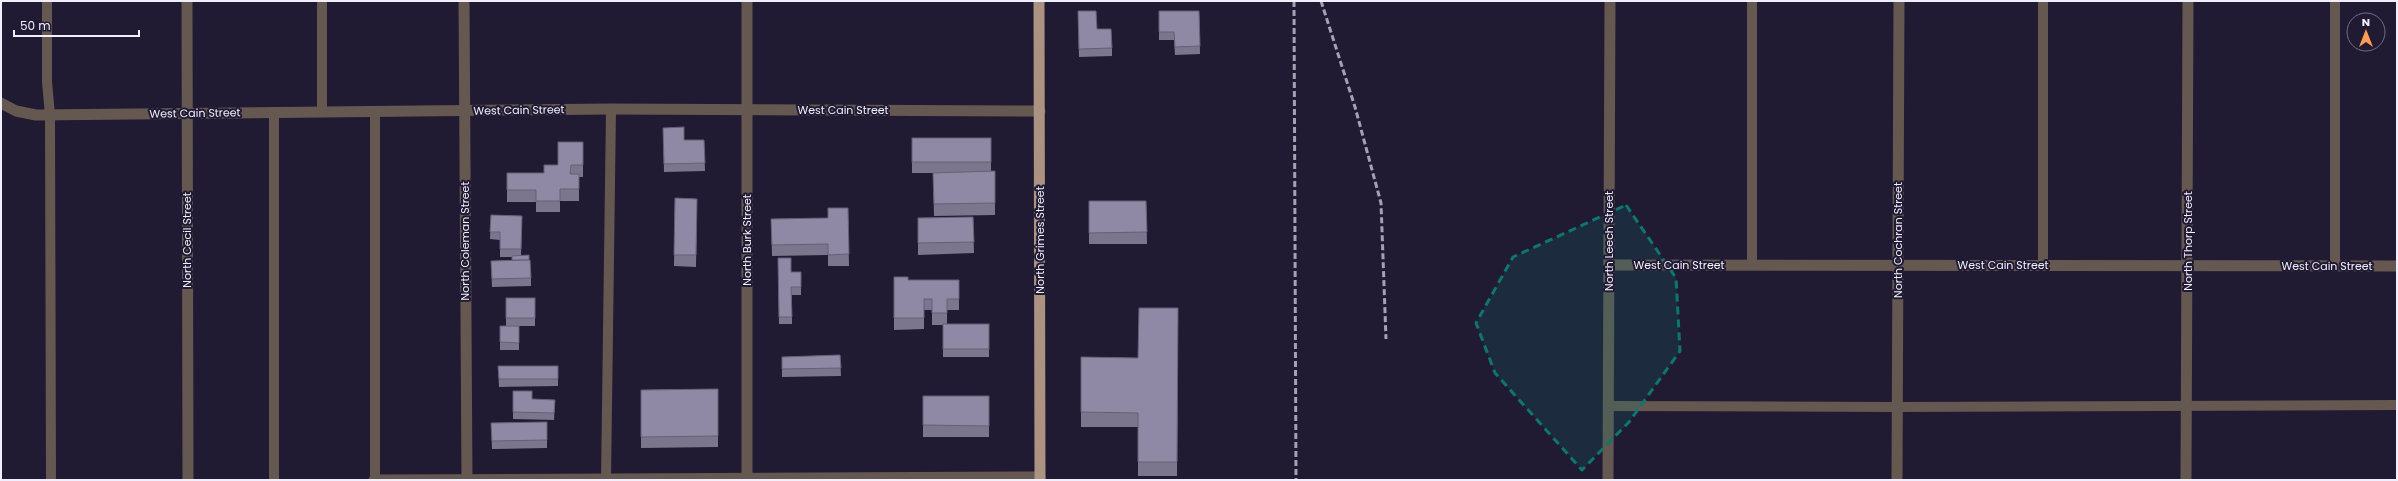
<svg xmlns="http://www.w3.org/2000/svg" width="2398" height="481" font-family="Poppins,sans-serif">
<rect width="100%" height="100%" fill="#201a33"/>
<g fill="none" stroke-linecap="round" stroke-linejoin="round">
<g stroke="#655850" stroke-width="10">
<path d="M47 1V82L50 115 51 480"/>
<path d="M1752 1V265"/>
<path d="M2043 1V265"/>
<path d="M2335 1V266"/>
<path d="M274 112V480"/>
<path d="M322 112V1"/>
<path d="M375 112V480"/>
<path d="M1608 406 1897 407 2397 405"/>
<path d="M606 480 611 109"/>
</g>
<g stroke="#655850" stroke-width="11">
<path d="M187 1 188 480"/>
<path d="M747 1V480"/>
<path d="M1 103 16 111 36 115 611 109 1040 111"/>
<path d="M1609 265 2397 266"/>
<path d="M374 480 1040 477"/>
<path d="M1897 480 1899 1"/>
<path d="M2186 480 2188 1"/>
</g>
<g stroke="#655850" stroke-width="11">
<path d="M464 1 467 480"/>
<path d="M1608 480 1610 1"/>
</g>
<path stroke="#ac9281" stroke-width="11" d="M1039 1 1040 480"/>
<g stroke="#a4a1b3" stroke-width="3" stroke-dasharray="6 3" stroke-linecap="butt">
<path d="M1294 1 1296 480"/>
<path d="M1321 1 1355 107 1381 203 1386 339"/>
</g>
</g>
<g fill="#7b768e">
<path d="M1078 11 1097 29 1112 48V56L1079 57Z"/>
<path d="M1159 11H1199L1200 54 1175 55 1174 40H1159Z"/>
<path d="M663 128 684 140H704L705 171 664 172Z"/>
<path d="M912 138H991V172L995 171V215L934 216 933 173H912Z"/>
<path d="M583 142V177H579V201H560V212H536V202H507V173H544L558 165Z"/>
<path d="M675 198 697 199 696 267 674 266Z"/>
<path d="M1089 201H1146L1147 244H1089Z"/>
<path d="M848 208 849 266H828V255L772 256 771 219 828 218Z"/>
<path d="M491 215 522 216 521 256 531 278V286L492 287 491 261 512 260V257H500V240L490 239Z"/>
<path d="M973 217 974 253 918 255V218Z"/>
<path d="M778 258 791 272H801V295H792V324H779Z"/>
<path d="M894 277 908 280H959V310H947V324H989V357H943V325H932V310H924V329L894 330Z"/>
<rect x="506" y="298" width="29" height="28"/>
<path d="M1178 308 1177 476H1138V427H1081V357L1138 358Z"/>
<rect x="500" y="326" width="19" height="24"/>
<path d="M840 355 841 376 782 377V357Z"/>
<path d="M498 366H558V386L499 387Z"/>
<path d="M718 389V447L641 448V390Z"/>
<path d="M513 391 532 399 555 400 554 420 513 419Z"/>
<rect x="923" y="396" width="66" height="41"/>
<path d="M547 422V448L492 449 491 423Z"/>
</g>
<g fill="#8f89a5" stroke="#646074">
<path d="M1078 11H1096L1097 29H1111L1112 48 1079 49Z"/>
<path d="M1159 11H1199L1200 46 1175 47 1174 32H1159Z"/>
<path d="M684 127V140H704L705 163 664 164 663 128Z"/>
<rect x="912" y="138" width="79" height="24"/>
<path d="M558 142H583V165H571L570 174H579V189H560V201H536V190H507V173H544V165H558Z"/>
<path d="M995 171V203L934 204 933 173Z"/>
<path d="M675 198 697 199 696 255H674Z"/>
<path d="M1089 201H1146L1147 232 1089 233Z"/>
<path d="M828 208H848L849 254 828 255V244L772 245 771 219 828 218Z"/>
<path d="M491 215 522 216 521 249H500V232H490Z"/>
<path d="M973 217 974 242 918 243V218Z"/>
<path d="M529 255V260H512V256Z"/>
<path d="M778 258H791V272H801V287H791L792 317H779Z"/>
<path d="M530 260 531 278 492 279 491 261Z"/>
<path d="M894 277H908V280H959V299H947V313H932V299H924V318H894Z"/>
<rect x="506" y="298" width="29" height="20"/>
<path d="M1139 308H1178L1177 462H1138V413L1081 412V357L1138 358Z"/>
<rect x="943" y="324" width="46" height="25"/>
<path d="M500 326H519V343L500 342Z"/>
<path d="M840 355 841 368 782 369V357Z"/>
<path d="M498 366H558V379H499Z"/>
<path d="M718 389V436L641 437V390Z"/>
<path d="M513 391H532V399L555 400 554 413 513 412Z"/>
<path d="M923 396H989V426L923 425Z"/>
<path d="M547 422V440L492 441 491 423Z"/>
</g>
<path fill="#0f766e" fill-opacity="0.2" stroke="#0f766e" stroke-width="3" stroke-dasharray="8 5" stroke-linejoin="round" d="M1626 205 1676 278 1680 351 1629 422 1582 470 1495 373 1476 323 1513 257Z"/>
<g text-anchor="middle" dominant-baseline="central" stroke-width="4" stroke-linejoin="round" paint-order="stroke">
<g font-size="11" fill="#f1effd" stroke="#201a33">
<text transform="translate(519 110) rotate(-1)">West Cain Street</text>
<text x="843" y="110">West Cain Street</text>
<text transform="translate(195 113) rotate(-1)">West Cain Street</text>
<text transform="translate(187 240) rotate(-90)">North Cecil Street</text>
<text transform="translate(747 240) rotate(-90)">North Burk Street</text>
<text transform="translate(1040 240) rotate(-90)">North Grimes Street</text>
<text transform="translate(1898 240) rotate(-90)">North Cochran Street</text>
<text transform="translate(465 241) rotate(-90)">North Coleman Street</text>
<text transform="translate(1609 241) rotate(-90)">North Leech Street</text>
<text transform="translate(2188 241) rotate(-90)">North Thorp Street</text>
<text x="1679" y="265">West Cain Street</text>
<text x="2003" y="265">West Cain Street</text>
<text x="2327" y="266">West Cain Street</text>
</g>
</g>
<rect width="2398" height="481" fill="none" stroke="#f1effd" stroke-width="4"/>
<g transform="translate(2366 32)"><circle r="19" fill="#201a33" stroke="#746f84"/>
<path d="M0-3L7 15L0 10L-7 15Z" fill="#fd9c55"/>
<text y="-6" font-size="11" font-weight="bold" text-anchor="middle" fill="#f1effd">N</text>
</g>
<path d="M14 30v6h125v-6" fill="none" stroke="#f1effd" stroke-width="2"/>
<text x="20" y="30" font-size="12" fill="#f1effd" stroke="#201a33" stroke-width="3" paint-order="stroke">50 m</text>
</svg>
